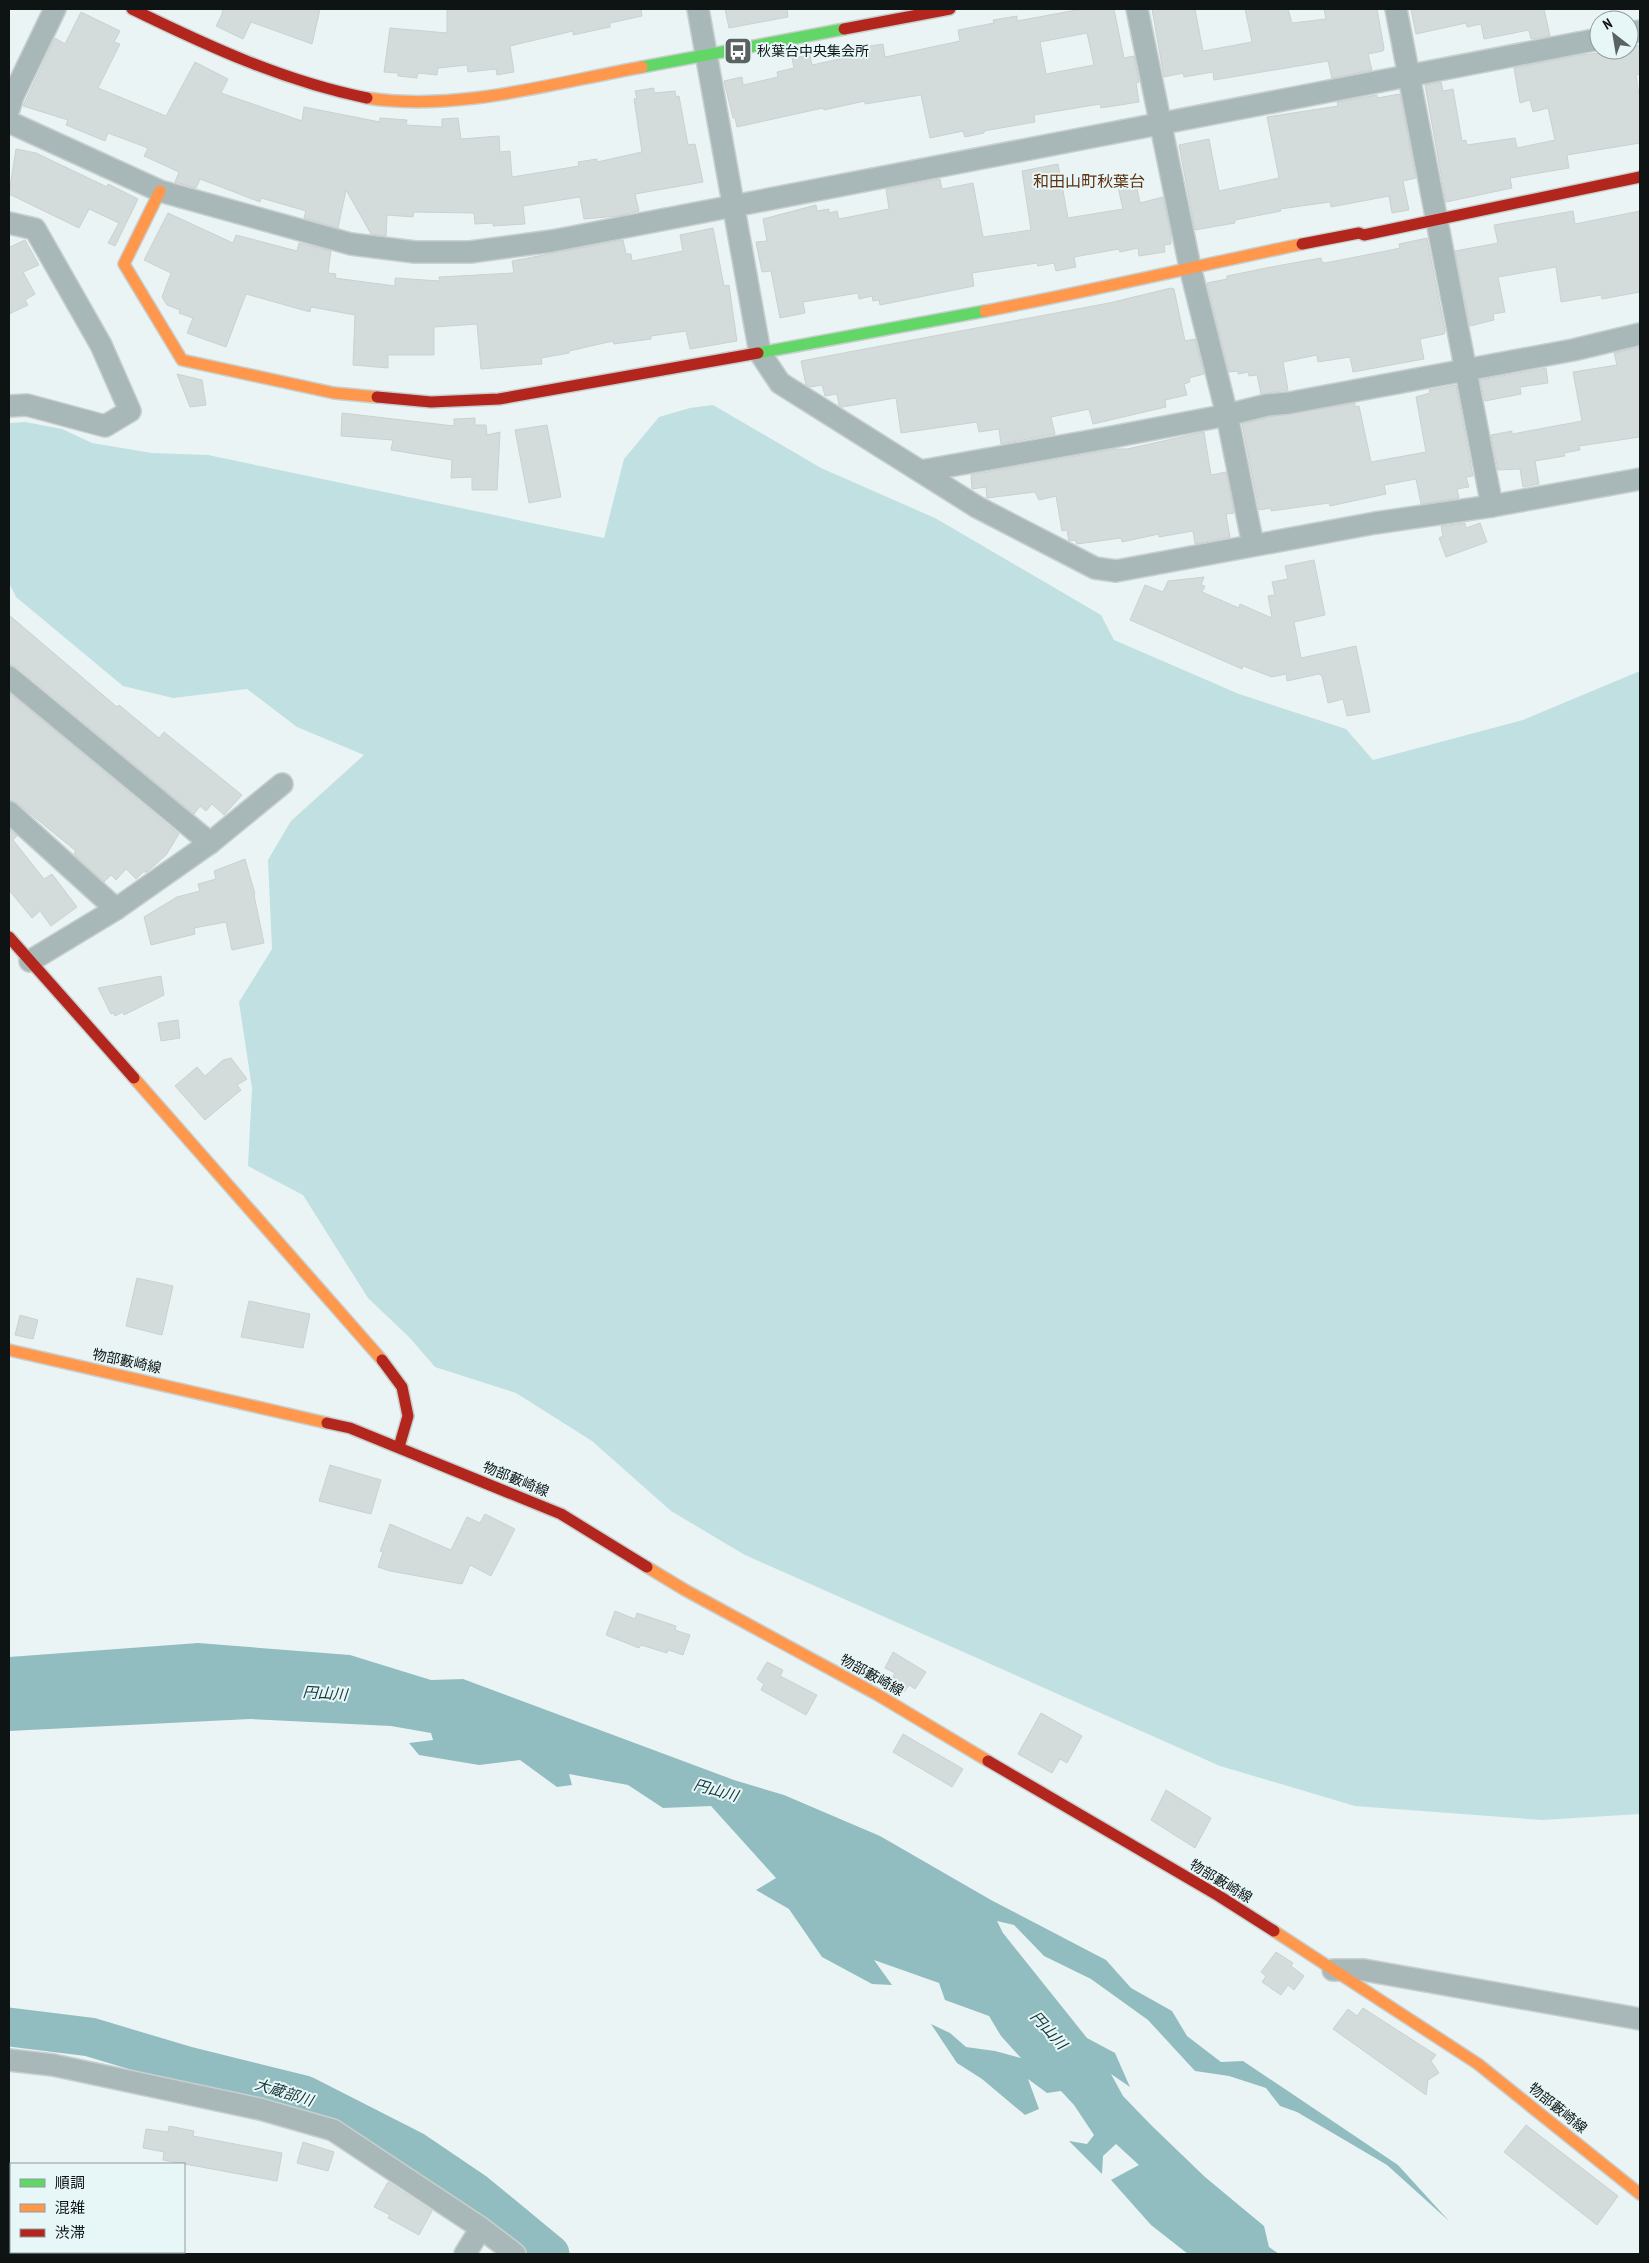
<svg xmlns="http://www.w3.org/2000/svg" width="1649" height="2263" font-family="'PT Sans Narrow','Noto Sans JP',sans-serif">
<rect width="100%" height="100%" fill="#ebf4f4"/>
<path fill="#c0e0e2" d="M713 405 821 468 935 518 1101 615 1114 640 1239 694 1346 729 1373 760 1523 720 1640 671V1814L1542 1820 1355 1806 1220 1766 745 1555 671 1511 592 1441 516 1393 435 1367 409 1337 368 1298 303 1195 248 1166 252 1088 239 1002 272 949 268 860 291 821 364 755 297 727 247 689 173 698 123 686 16 597 9 583V423L25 422 62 429 92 443 152 453 208 455 604 538 624 459 659 417 690 408Z"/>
<path fill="#92bdc0" d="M198 1643 350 1655 431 1680 463 1679 734 1780 784 1795 880 1836 991 1900 1106 1960 1131 1988 1172 2011 1187 2036 1221 2062 1243 2061 1398 2165 1449 2221 1387 2165 1297 2112 1280 2106 1266 2088 1229 2076 1195 2071 1148 2020 1091 1979 1044 1956 1014 1925 997 1921 1003 1933 1087 2038 1115 2053 1130 2087 1111 2074 1123 2096 1151 2125 1205 2177 1264 2226 1269 2247 1279 2254H1188L1151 2225 1111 2180 1139 2165 1116 2144 1103 2156 1102 2174 1069 2141 1087 2144 1094 2135 1074 2105 1061 2091 1047 2093 1028 2079 1039 2109 1025 2115 982 2079 957 2063 931 2024 950 2033 966 2047 995 2051 1021 2058 1001 2036 989 2016 945 2000 939 1983 874 1960 892 1985 872 1984 822 1957 789 1909 756 1890 776 1878 711 1806 663 1808 628 1785 569 1774 572 1785 557 1787 520 1760 479 1765 419 1755 409 1743 433 1740 431 1733 391 1726 250 1719 9 1731V1657Z"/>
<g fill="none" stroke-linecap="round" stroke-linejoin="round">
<path stroke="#92bdc0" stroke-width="39" d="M9 2027 90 2037 187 2066 304 2095 414 2151 476 2193 550 2254"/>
</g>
<g fill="#d4dbdb" stroke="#cbd1d1" fill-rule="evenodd">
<path d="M221 9H320L312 44 251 22 243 39 216 26 223 12Z"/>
<path d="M447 9H641L642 16 610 23V27L573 35V31L510 46 514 72 497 75 496 69 468 72 467 65 438 68 437 75 418 73 417 78 398 76V73L384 72 390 28 447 33Z"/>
<path d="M725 9H787L788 17 729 28Z"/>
<path d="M1082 9H1114L1124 58 1134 56 1139 82 1136 83 1139 102 1101 108 1100 104 1034 115 1035 122 984 131V133L965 137 963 131 930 138 921 95 865 104V101L824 110 823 108 737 127 735 118H733L724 81 742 77 743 85 778 77 777 72 794 68 792 58 810 55 812 65 858 55 857 48 883 44 885 57 960 41 958 30 994 23 993 20 1017 16V21ZM1087 33 1094 65 1046 74 1040 42Z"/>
<path d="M1152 9H1195L1203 51 1252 42 1245 9H1288L1292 23 1326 19 1324 9H1377L1384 48 1383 51 1368 54 1372 70 1332 78 1328 61 1214 80 1213 72 1184 77 1183 73 1164 77Z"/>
<path d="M1411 9H1544L1550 36 1531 39 1529 30 1484 39 1481 24 1467 27 1466 23 1416 34Z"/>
<path d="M81 12 120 31 114 42 120 44 98 88 166 116 195 62 228 79 221 93 302 121 304 107 380 122V118L407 120 406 125 442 127V119L458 118 461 139 499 136 500 152 510 151 512 177 579 166 578 162 597 159V162L642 152 634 99 637 98 635 91 654 88V93L675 91 676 97 679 96 688 145 695 144 703 182 635 194 639 211 618 216 584 219 580 197 523 206 525 224 493 226V223L475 224 474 213 414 212 413 217 387 215 386 236 371 234 346 190 338 228 304 218 306 211 261 198 260 202 200 179 196 188 175 182 179 172 144 156 148 148 108 133 105 141 66 125 68 120 23 106 55 38 65 44Z"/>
<path d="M1640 45V74L1636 75 1640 102V143L1567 155 1569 168 1510 178 1512 188 1446 202 1425 85 1441 82 1443 91 1453 89 1462 141 1466 140 1467 145 1515 138 1517 148 1555 140 1548 108 1533 112 1530 100 1520 103 1514 68 1581 55 1629 50V48Z"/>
<path d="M1400 94 1416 178 1403 181 1409 210 1392 213 1389 196 1331 207 1330 202 1280 209 1281 211 1235 220V223L1195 230 1179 145 1209 139 1219 191 1279 178 1267 117 1338 106 1337 102 1377 95V98Z"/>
<path d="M16 149 36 153 107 187 108 184 138 199 115 246 108 243 119 223 89 209 79 228 9 194Z"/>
<path d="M1058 164 1068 218 1123 209 1117 183 1135 179 1140 203 1163 197 1171 235V244L1164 245 1165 252 1139 256 1138 248 1120 252 1119 249 1074 257 1076 267 1056 271 1054 263 1038 266 1037 263 972 273 974 286 880 305 879 300 873 301 872 296 859 299 858 293 803 302 805 313 780 318 771 271 762 272 756 242 767 241 763 219 816 205 817 211 829 209V213L837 211 839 219 889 209 886 189 940 179 942 189 973 183 983 237 1031 230 1022 171Z"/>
<path d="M1573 211 1575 224 1640 211V292L1602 299 1601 295 1561 302 1556 267 1498 277 1505 312 1493 314 1494 320 1470 326 1455 251 1498 243 1494 225Z"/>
<path d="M168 213 233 243 236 235 297 251 299 243 331 251 328 273 336 274 335 278 395 286V278L440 281 439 277 514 273 512 261 623 240 626 254H631L632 261 683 251 680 235 713 228 724 286 729 285 737 341 690 349 686 331 651 336V339L614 344 613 341 569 351V353L541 358 542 364 481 369 477 324 434 327V355H388V368L353 365 355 315 311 307 310 312 246 294 226 347 187 333 193 318 179 313 180 310 167 305 162 297 171 273 144 260Z"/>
<path d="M1427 238 1445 331 1444 334 1420 339 1424 359 1353 372 1350 357 1318 362 1317 355 1283 362 1288 390 1261 394 1257 375 1249 376 1248 372 1238 374V371L1229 372 1207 283 1227 279V276L1271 267 1321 258 1322 262 1325 263 1391 250 1400 248 1399 244Z"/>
<path d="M25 240 39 265 23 272 35 294 25 300 28 305 9 314V246L10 247Z"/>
<path d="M1171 288 1174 289 1185 341 1195 339 1204 374 1189 378 1190 382 1184 384 1187 395 1165 400 1166 407 1093 424 1089 409 1051 417 1055 434 1001 444 999 429 979 432 977 422 901 433 896 398 842 407 839 405 837 394 825 396 822 385 810 387 806 385 801 361 1109 303Z"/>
<path d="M1640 347V437L1579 446 1580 450 1564 453 1565 456 1535 461 1539 484 1523 487 1520 469 1498 470 1491 435 1512 431V434L1582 421 1573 372 1617 365 1614 353Z"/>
<path d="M1546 368 1548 383 1520 387 1521 394 1485 401 1480 380Z"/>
<path d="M177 374 202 380 206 405 190 407Z"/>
<path d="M1456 385 1473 476 1466 477 1469 487 1457 489 1459 498 1421 504 1416 479 1384 485 1386 494 1330 506 1329 503 1271 511V508L1259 510 1242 424 1269 417 1355 403V407L1359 406 1371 462 1426 452 1416 397 1430 393 1429 390Z"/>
<path d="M342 413 454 426V419L475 418V425H486L487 435 500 432 497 490H472V477L451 478 452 460 391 450 393 440 341 436Z"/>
<path d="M547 425 561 497 529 503 515 430Z"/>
<path d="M1204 432 1211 475 1226 472 1234 513 1226 514 1230 537 1195 544 1193 531 1159 537V534L1122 542 1121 538 1077 544 1075 540 1069 541 1067 530 1062 531 1056 496 1039 500 1035 492 987 498 986 487 972 489 971 475 1115 449H1127Z"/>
<path d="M1465 523 1466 528 1480 523 1487 542 1446 557 1439 538 1443 536 1441 526Z"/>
<path d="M1314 560 1325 615 1294 622 1301 658 1356 646 1370 712 1347 716 1343 699 1328 703 1322 676 1319 674 1287 681 1286 674 1272 677 1243 666 1242 669 1130 620 1145 585 1163 592 1168 581 1204 577 1201 585 1205 586 1202 592 1239 608 1240 604 1272 618 1268 596 1275 595 1272 582 1288 579 1285 566Z"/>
<path d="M9 615 117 707 119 705 159 738 164 732 242 795 224 815 212 804 206 811 200 806 194 814 17 667 9 665Z"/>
<path d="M9 693 179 834 166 855 147 872H143L136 879 126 869 116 880 111 875 104 882 76 856 74 853 76 851 17 803 9 800Z"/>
<path d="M9 829 17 836 13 840 44 879 52 874 77 907 51 926 40 911 32 918 9 890Z"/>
<path d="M245 859 255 894 254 895 264 943 232 950 226 922 194 928 195 934 151 945 144 917 177 897 200 891 198 884 216 879 214 871Z"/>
<path d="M161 976 164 995 124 1015 123 1012 115 1016 114 1013 111 1014 98 988Z"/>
<path d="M178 1020 180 1038 161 1041 158 1023Z"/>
<path d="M231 1058 247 1079 237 1085 241 1090 205 1120 175 1086 197 1067 205 1076 223 1060Z"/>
<path d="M137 1278 173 1286 162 1335 126 1326Z"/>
<path d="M249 1301 310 1314 303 1348 241 1337Z"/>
<path d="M20 1315 38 1320 33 1339 15 1335Z"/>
<path d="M330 1465 381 1480 371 1514 319 1501Z"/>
<path d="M485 1514 515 1529 491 1576 470 1565 462 1584 390 1571 378 1567 383 1552 380 1551 390 1524 451 1550 467 1517 480 1523Z"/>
<path d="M615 1611 635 1619 637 1613 676 1626 675 1630 690 1635 683 1655 668 1650 667 1653 641 1645 639 1648 606 1635Z"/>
<path d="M893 1652 926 1672 915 1689 909 1685 904 1692 889 1683 895 1673 885 1668Z"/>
<path d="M767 1662 783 1670 780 1676 817 1695 806 1715 761 1690 764 1684 757 1679Z"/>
<path d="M1041 1713 1082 1736 1067 1763 1060 1759 1052 1773 1018 1754Z"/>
<path d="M903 1734 963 1769 952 1787 893 1752Z"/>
<path d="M1166 1790 1211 1818 1195 1848 1151 1820Z"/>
<path d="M1276 1952 1293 1963 1291 1966 1304 1976 1294 1990 1288 1985 1281 1995 1262 1982 1266 1976 1261 1972Z"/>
<path d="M1363 2008 1436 2055 1431 2061 1439 2073 1428 2080 1426 2095 1333 2029 1348 2009 1357 2016Z"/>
<path d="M1526 2125 1618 2196 1597 2225 1504 2152Z"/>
<path d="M169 2126 194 2131 193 2136 282 2153 277 2181 163 2160 164 2152 143 2148 146 2129 168 2132Z"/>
<path d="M303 2142 334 2152 328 2171 297 2163Z"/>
<path d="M388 2182 432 2211 419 2235 388 2218 390 2215 374 2207Z"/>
</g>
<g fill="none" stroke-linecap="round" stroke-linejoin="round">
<defs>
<g id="street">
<path d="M698 9 760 353 780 383 977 507 1095 568 1116 571 1375 523 1492 506 1640 479"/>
<path d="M1137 9 1190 267 1227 415 1253 545"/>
<path d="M1396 9 1492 506"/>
<path d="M1629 33 1640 31"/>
<path d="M9 109 13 96 55 9"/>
<path d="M9 122 160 191 351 244 415 252H470L552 241 1599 39"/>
<path d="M9 223 35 229 101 345 130 411 105 426 27 405 9 406"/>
<path d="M921 471 1112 437 1227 415 1267 405 1289 403 1573 350 1640 334"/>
<path d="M9 677 210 843"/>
<path d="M9 812 116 909"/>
<path d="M30 961 116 909 210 843 282 784"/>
<path d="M1333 1970H1364L1640 2019"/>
<path d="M9 2060 53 2065 260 2109 333 2130 481 2228 465 2254"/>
<path d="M481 2228 515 2254"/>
</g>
<g id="fast">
<path d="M642 67 844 29"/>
<path d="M758 353 985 311"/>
</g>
<g id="slow">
<path d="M367 98C458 112 553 83 642 67"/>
<path d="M160 191 124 264 182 360 334 393 377 397"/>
<path d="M985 311C1091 291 1196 266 1302 244"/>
<path d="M134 1078 382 1360"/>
<path d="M9 1350 327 1423"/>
<path d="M647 1567 685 1590 878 1695 988 1761"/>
<path d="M1274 1931 1478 2064 1640 2194"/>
</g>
<g id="jam">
<path d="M132 9C208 46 283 81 367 98"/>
<path d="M844 29 950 9"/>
<path d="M1302 244 1359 233 1364 235 1640 177"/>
<path d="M377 397 431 402 499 399 758 353"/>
<path d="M9 937 134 1078"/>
<path d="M382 1360 402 1387 408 1416 399 1447"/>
<path d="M327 1423 350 1428 561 1514 647 1567"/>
<path d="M988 1761 1219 1896 1274 1931"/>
</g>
</defs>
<use href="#street" stroke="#c8cfcf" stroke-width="24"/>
<use href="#fast" stroke="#c8cfcf" stroke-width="14"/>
<use href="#slow" stroke="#c8cfcf" stroke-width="14"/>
<use href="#jam" stroke="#c8cfcf" stroke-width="14"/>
<use href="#street" stroke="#a8b8b8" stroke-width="21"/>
<use href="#fast" stroke="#63d668" stroke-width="11"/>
<use href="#slow" stroke="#ff974d" stroke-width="11"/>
<use href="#jam" stroke="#b3261e" stroke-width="11"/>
</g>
<defs>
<symbol id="bus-square" viewBox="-11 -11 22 22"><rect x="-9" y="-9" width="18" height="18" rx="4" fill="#5b6262" stroke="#e7f7f8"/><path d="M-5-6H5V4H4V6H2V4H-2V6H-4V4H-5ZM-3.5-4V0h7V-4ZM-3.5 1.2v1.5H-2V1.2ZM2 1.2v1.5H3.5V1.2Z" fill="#fff"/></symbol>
</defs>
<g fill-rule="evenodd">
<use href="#bus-square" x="722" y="35" width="32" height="32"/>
</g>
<g text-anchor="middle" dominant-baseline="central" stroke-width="4" stroke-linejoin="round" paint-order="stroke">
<g font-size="14" fill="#0e1314" stroke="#e7f7f8" text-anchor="start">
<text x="757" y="51">秋葉台中央集会所</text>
</g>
<g font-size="14" fill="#0e1314" stroke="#e7f7f8">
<text transform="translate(127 1361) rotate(12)">物部藪崎線</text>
<text transform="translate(516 1479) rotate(22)">物部藪崎線</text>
<text transform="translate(872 1675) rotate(29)">物部藪崎線</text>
<text transform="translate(1221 1881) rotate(31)">物部藪崎線</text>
<text transform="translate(1558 2108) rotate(39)">物部藪崎線</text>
</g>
<g font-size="15" font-style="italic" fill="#173537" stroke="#e7f7f8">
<text transform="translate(325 1693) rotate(4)">円山川</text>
<text transform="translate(716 1790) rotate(16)">円山川</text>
<text transform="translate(1049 2030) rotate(48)">円山川</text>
<text transform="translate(284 2092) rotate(17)">大蔵部川</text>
</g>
<g font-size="16" fill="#5f3111" stroke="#e7f7f8">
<text x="1089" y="181">和田山町秋葉台</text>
</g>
</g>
<rect width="1649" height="2263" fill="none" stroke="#0e1314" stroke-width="20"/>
<rect x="10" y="2163" width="175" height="90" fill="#e7f7f8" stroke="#909c9d"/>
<rect x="20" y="2179" width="25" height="8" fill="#63d668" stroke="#909c9d"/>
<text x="55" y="2188" font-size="15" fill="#0e1314">順調</text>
<rect x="20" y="2204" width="25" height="8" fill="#ff974d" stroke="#909c9d"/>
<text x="55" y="2213" font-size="15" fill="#0e1314">混雑</text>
<rect x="20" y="2229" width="25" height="8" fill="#b3261e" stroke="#909c9d"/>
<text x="55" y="2238" font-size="15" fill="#0e1314">渋滞</text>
<g transform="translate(1614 35) rotate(329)"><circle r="24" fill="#e7f7f8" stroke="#909c9d"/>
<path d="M0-4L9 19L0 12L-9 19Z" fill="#5b6262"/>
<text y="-8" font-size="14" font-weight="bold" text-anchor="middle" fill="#0e1314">N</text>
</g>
</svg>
